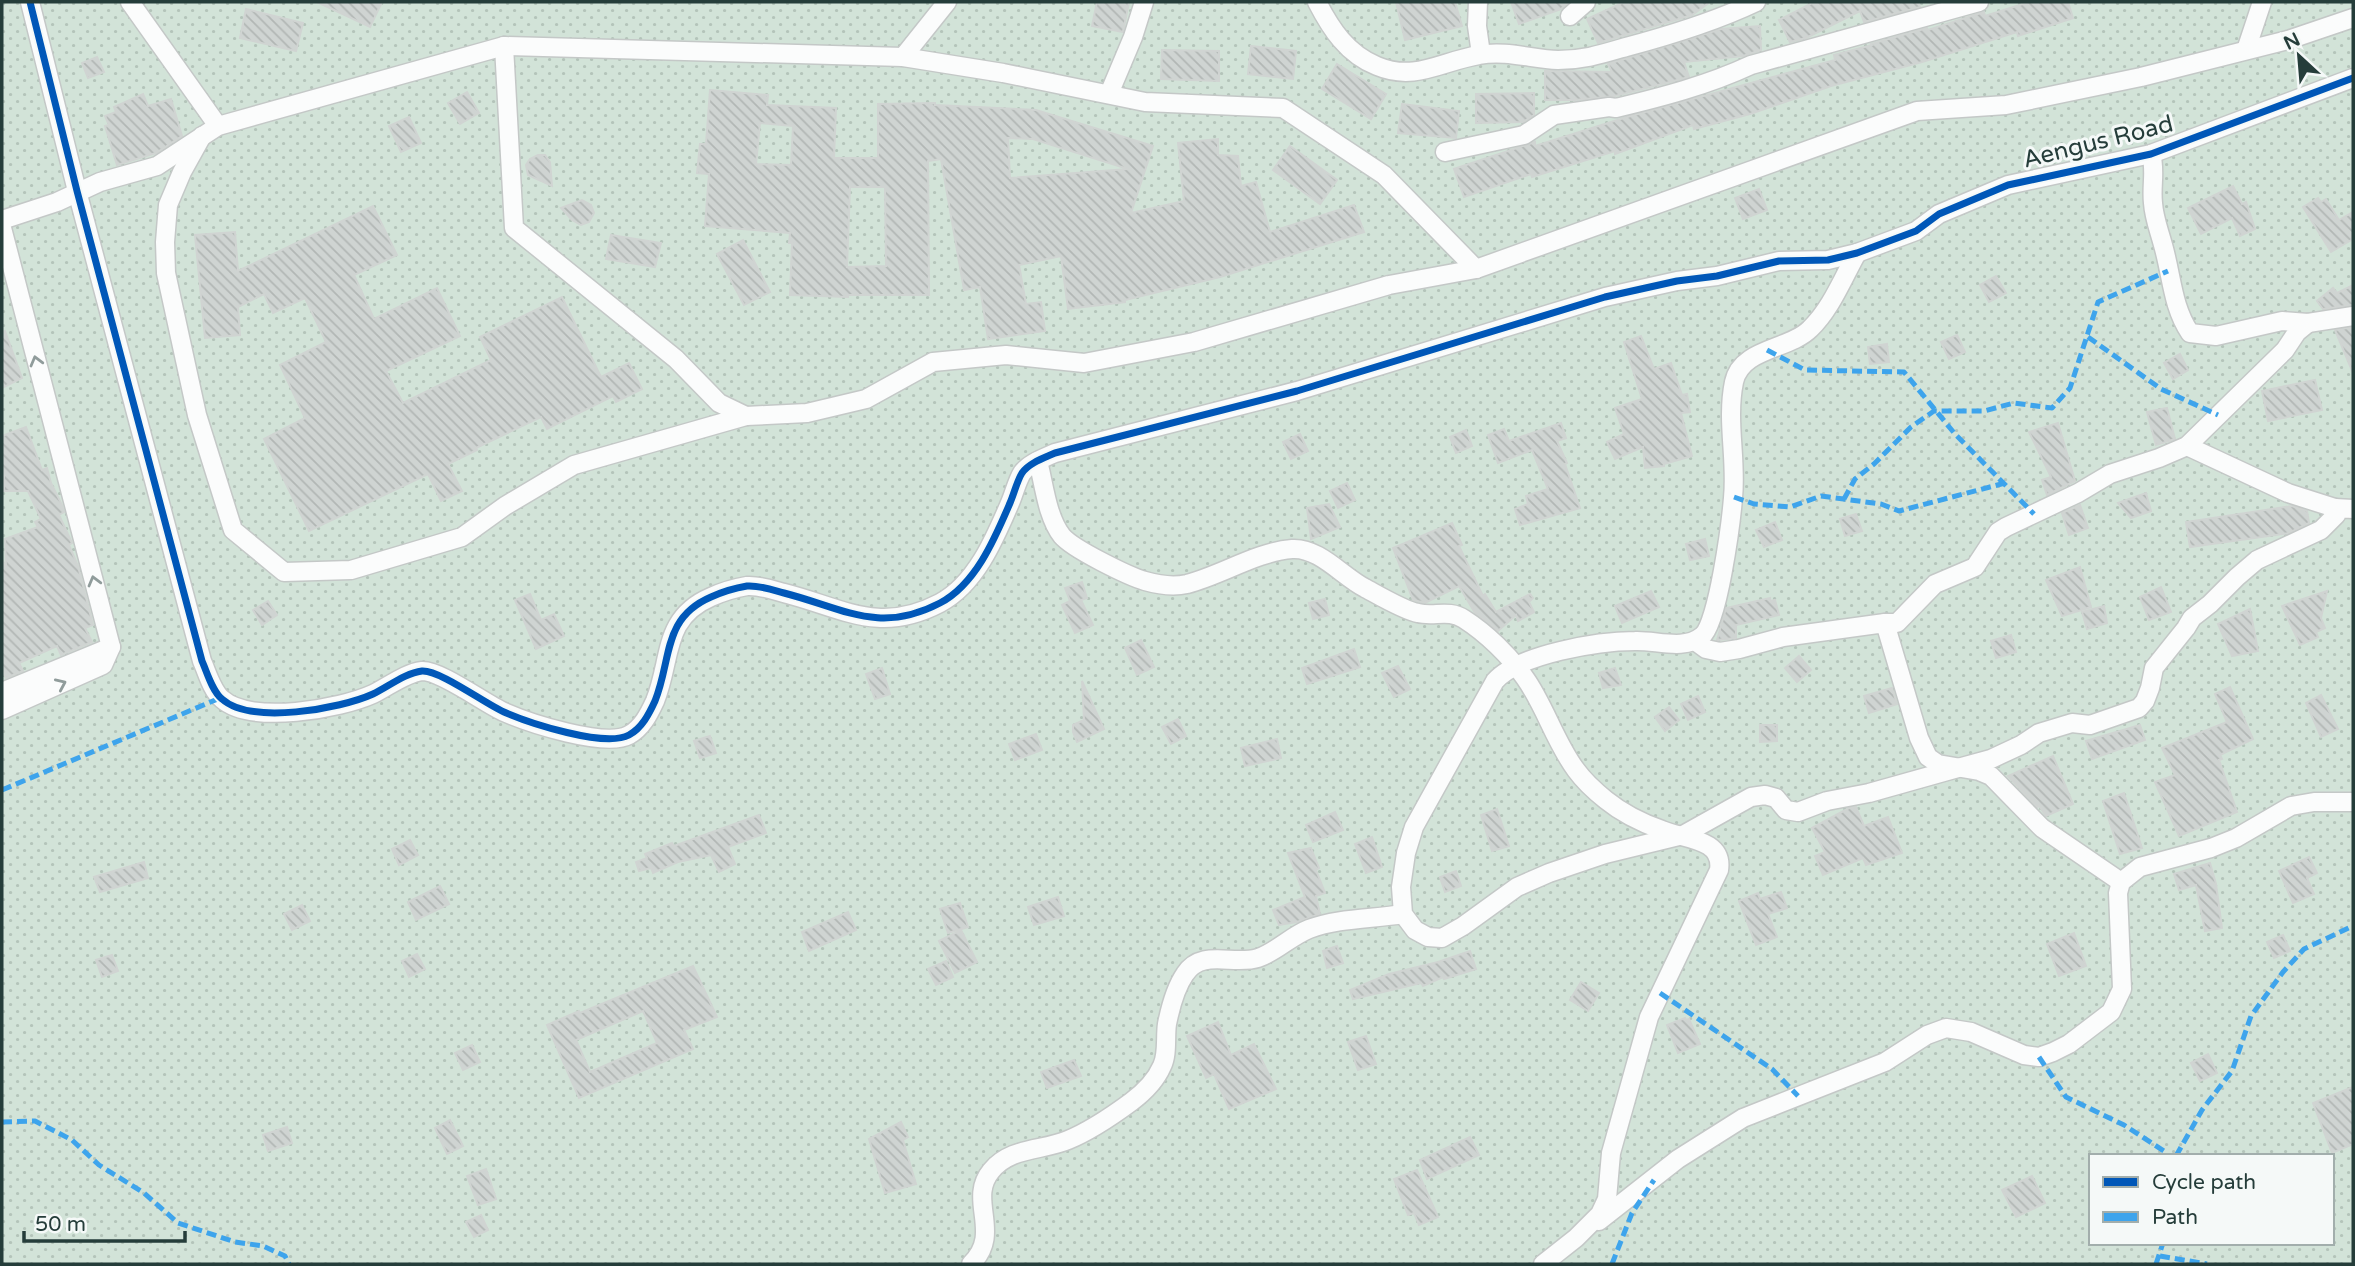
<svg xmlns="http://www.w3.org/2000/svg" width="2355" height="1266" font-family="'Varela Round',sans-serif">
<defs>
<pattern id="grass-dots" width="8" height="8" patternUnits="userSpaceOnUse" patternTransform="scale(1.75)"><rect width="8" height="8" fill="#d2e3d8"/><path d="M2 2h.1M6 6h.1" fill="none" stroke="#b4c4ba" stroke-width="1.8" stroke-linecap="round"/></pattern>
<pattern id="building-back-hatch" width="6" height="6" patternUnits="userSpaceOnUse" patternTransform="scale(1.75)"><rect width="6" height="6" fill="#cfd4d2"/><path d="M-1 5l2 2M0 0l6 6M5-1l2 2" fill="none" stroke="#b2b7b5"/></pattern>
</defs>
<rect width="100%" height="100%" fill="#e7ebe9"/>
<path fill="url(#grass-dots)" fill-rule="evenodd" d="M2 2H2353V1264H2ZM2091 1156H2332V1243H2091Z"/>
<g fill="url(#building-back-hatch)" stroke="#d0d4d2" stroke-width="2" fill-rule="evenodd">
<path d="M317 2H382L370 27Z"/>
<path d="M1097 2H1129L1123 32 1092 26Z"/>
<path d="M1396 2H1455L1462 26 1405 40Z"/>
<path d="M1511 2H1569L1561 9 1519 24Z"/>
<path d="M1624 2H1710L1692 15 1598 43 1587 19Z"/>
<path d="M1814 2H1918L1920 7 1864 22 1860 11 1806 38 1790 42 1779 20Z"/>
<path d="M2029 2H2068L2073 18 2018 36 2017 32 1922 62 1831 86 1750 114 1694 129 1693 125 1615 154V151L1532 177 1531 174 1464 197 1454 169 1535 142V146L1627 117 1835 60 1834 55 1872 45 1871 44 1927 28 1928 30 1984 12 1985 16Z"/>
<path d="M246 9 303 23 296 51 240 38Z"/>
<path d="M1760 26 1761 50 1743 56 1684 62 1689 77 1615 96 1575 100H1545V71L1612 72 1608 64 1721 29Z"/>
<path d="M1251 46 1296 51 1293 79 1248 74Z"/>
<path d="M1162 50 1219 51V81L1161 79Z"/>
<path d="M97 57 104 72 88 78 82 63Z"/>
<path d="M1337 64 1386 94 1371 119 1322 89Z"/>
<path d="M710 90 768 95 767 105 836 108 834 158H878V104L935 103V105L1036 110 1153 146 1131 213 1184 201 1178 143 1218 139V155L1238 156 1241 186 1256 182 1270 232 1354 205 1364 232 1220 277 1125 300V302L1068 309 1061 256 1019 265 1026 304 1041 302 1045 331 988 339 980 287 964 290 941 159 928 161 929 295H848V297L790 295 792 243H789L790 233 705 226 709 174 697 173 700 144H706ZM760 123 793 126 791 165 756 164ZM1008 138 1033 139 1128 169 1010 178ZM850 187H885L886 266 847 267Z"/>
<path d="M467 92 479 113 460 124 448 103Z"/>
<path d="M1534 93V115L1523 122 1476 123V94Z"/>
<path d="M143 94 148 106 171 99 182 136 156 153 117 165 105 126 109 125 105 116 116 112 114 107Z"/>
<path d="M1402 104 1459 111 1456 138 1398 133Z"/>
<path d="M409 117 421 143 401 152 389 126Z"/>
<path d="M1290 146 1337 180 1320 204 1273 170Z"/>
<path d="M538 155H545L550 162 552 186 528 175 526 165 530 159Z"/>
<path d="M2233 186 2242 204 2246 202 2255 229 2240 236 2232 218 2201 234 2188 208Z"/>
<path d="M1759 189 1767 210 1743 219 1735 198Z"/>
<path d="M2318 198 2321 202 2326 199 2339 220 2353 212V239L2331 252 2303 207Z"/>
<path d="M582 200 591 205 594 213 589 222 581 225 572 220 561 208Z"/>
<path d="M373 206 397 255 354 275 374 319 437 288 460 336 386 371 403 403 491 360 480 337 562 297 601 377 629 363 642 389 616 402 613 396 547 429 541 417 476 448 477 450 448 464 462 491 441 501 428 474 309 531 264 439 305 418 280 365 326 342 305 298 273 313 264 294 238 307 240 335 205 338 195 235 235 232 238 271Z"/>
<path d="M611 235 661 243 655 267 606 259Z"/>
<path d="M743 240 770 292 744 305 717 254Z"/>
<path d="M1996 276 2006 293 1989 302 1980 285Z"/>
<path d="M2353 285V305L2323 309 2317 301 2333 288 2337 293Z"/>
<path d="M2353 327V373L2335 330Z"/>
<path d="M5 331 22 378 2 388V332Z"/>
<path d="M1957 335 1965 352 1949 359 1941 342Z"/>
<path d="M1641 336 1654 369 1671 363 1682 395 1687 394 1690 412 1681 413 1692 456 1664 464V466L1645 468 1643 447 1615 459 1607 442 1624 434 1615 408 1642 399 1624 342Z"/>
<path d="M1887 344 1889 362 1870 364 1868 347Z"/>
<path d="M2180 354 2188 370 2173 379 2164 363Z"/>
<path d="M2315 380 2322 410 2268 421 2262 391Z"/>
<path d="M2167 408 2175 439 2156 445 2147 412Z"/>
<path d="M1561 423 1566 438 1557 441 1567 463 1565 464 1580 508 1520 525 1515 509 1528 504 1526 496 1548 489 1532 450 1498 463 1488 435 1504 429 1509 441Z"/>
<path d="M2058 423 2075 481 2047 495 2042 480 2051 477 2029 432Z"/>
<path d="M26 427 42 470 47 468 51 483 62 505 64 512 59 515 72 543 69 545 78 566 93 625 85 628 92 642 61 655 57 646 19 663 23 671 6 678 2 671V559L6 568 5 539 38 527 35 522 41 519 28 491H4V475L2 476V436Z"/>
<path d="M1466 430 1472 446 1456 453 1450 437Z"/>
<path d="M1300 434 1308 451 1291 459 1283 442Z"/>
<path d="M1347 483 1355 500 1338 508 1330 491Z"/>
<path d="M2146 493 2151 511 2131 518 2118 503Z"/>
<path d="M1329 504 1340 527 1311 539 1307 508Z"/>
<path d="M2080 505 2088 528 2069 535 2062 513Z"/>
<path d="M2292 506 2307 511 2309 523 2289 533 2190 547 2186 522Z"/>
<path d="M1856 514 1862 531 1845 536 1840 519Z"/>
<path d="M1775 522 1782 540 1764 547 1756 530Z"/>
<path d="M1452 523 1462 545 1459 546 1483 596 1485 594 1496 612 1530 594 1533 598 1529 602 1534 612 1518 621 1516 615 1498 631 1475 613 1459 586 1425 603 1413 600 1393 548Z"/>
<path d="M1705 539 1709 556 1690 560 1686 544Z"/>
<path d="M2080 567 2091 607 2062 616 2046 580Z"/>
<path d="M1082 582 1087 598 1081 600 1093 625 1075 633 1062 605 1070 601 1065 588Z"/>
<path d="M2161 587 2171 612 2149 620 2140 597Z"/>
<path d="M1651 591 1659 607 1622 623 1615 606Z"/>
<path d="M2327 591 2321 618 2325 628 2316 632 2318 637 2300 645 2282 606Z"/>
<path d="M530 594 541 620 554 614 564 636 536 649 515 600Z"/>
<path d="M1770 598V601L1775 600 1779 615 1736 625V638L1717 640 1726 608Z"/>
<path d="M1325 599 1329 615 1313 619 1309 603Z"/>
<path d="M268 601 277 615 262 625 253 610Z"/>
<path d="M2104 606 2107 623 2087 629 2082 612Z"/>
<path d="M2250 609 2258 651 2232 656 2218 624Z"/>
<path d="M2011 635 2016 652 1996 658 1991 641Z"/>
<path d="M1141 640 1154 667 1137 675 1125 648Z"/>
<path d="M1354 649 1360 667 1307 684 1302 668Z"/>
<path d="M1799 656 1811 670 1797 682 1785 668Z"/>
<path d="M1398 666 1410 689 1394 697 1382 673Z"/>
<path d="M882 668 890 694 875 699 866 674Z"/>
<path d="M1615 668 1621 685 1603 688 1599 673Z"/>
<path d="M1082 681 1104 729 1077 742 1073 732V725L1084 720Z"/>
<path d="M2230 687 2253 739 2220 755 2222 759 2219 760 2237 812 2179 836 2155 782 2175 775 2162 748 2227 722 2215 694Z"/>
<path d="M1892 688 1897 704 1869 713 1864 696Z"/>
<path d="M2321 695 2338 729 2321 737 2306 703Z"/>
<path d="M1698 696 1705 712 1688 720 1681 704Z"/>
<path d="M1669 707 1679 720 1665 731 1655 717Z"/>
<path d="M1178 719 1186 736 1171 744 1162 727Z"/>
<path d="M1760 725H1777V741L1760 742Z"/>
<path d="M2140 725 2145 740 2092 759 2086 741Z"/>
<path d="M1036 734 1042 750 1015 760 1009 744Z"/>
<path d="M710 736 716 753 700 758 694 741Z"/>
<path d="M1277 739 1281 758 1245 766 1241 748Z"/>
<path d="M2053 756 2073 804 2046 816 2039 806 2037 807 2008 776Z"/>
<path d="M2124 793 2142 848 2120 854 2103 801Z"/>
<path d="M1856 807 1864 826 1888 817 1902 853 1866 865 1863 858 1823 875 1815 856 1825 852 1812 828 1849 808Z"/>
<path d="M1497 809 1509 846 1492 851 1481 815Z"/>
<path d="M1335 812 1343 830 1313 842 1306 825Z"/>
<path d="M759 815 766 833 728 847 735 864 719 872 711 855 678 862 653 873 651 868 639 871 636 862 647 858 645 854 672 843 674 846Z"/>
<path d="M1372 837 1382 867 1366 873 1355 844Z"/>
<path d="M410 840 418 855 399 865 392 849Z"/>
<path d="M1311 848 1319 868 1316 870 1325 893 1316 896 1320 914 1297 922 1279 925 1273 910 1305 897 1288 853Z"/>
<path d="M2309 857 2317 873 2307 878 2314 894 2293 903 2279 871Z"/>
<path d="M144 862 148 878 100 892 94 877Z"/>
<path d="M2210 863 2216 884 2222 928 2205 931 2196 885 2179 890 2174 874Z"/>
<path d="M1456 871 1461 886 1445 892 1440 877Z"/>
<path d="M440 886 449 904 416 920 408 902Z"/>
<path d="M1781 892 1787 908 1768 914 1777 937 1756 945 1739 901 1758 893 1760 899Z"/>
<path d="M1058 897 1064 916 1034 925 1028 907Z"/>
<path d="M960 903 968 927 948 933 940 909Z"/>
<path d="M302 905 310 921 292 930 284 914Z"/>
<path d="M848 912 856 930 809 951 802 932Z"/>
<path d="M961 930 977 962 955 973 939 941Z"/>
<path d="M2074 933 2086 966 2059 976 2047 944Z"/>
<path d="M2283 935 2290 951 2274 958 2267 942Z"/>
<path d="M1337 946 1343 963 1327 968 1323 951Z"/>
<path d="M1470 951 1476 969 1444 979 1443 977 1423 986 1421 983 1353 999 1350 990 1389 974 1438 962Z"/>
<path d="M417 954 425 969 409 977 402 961Z"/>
<path d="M112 955 118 971 102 977 96 960Z"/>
<path d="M946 961 953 977 936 985 928 969Z"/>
<path d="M693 966 717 1017 684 1030 693 1049 579 1098 547 1025 579 1011 580 1013ZM643 1011 657 1043 590 1072 576 1040Z"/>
<path d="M1581 982 1599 993 1588 1011 1570 1000Z"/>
<path d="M1685 1018 1686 1020 1689 1019 1700 1044 1678 1053 1667 1025Z"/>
<path d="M1218 1022 1231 1055 1254 1044 1276 1089 1229 1109 1214 1074 1206 1078 1187 1036Z"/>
<path d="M1366 1036 1376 1064 1358 1070 1348 1042Z"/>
<path d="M472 1045 480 1062 463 1070 455 1053Z"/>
<path d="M2208 1054 2217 1073 2200 1081 2191 1063Z"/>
<path d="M1074 1060 1081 1076 1047 1088 1041 1072Z"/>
<path d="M2353 1087V1144L2332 1153 2313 1103Z"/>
<path d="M450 1120 463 1146 447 1154 435 1128Z"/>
<path d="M901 1122 908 1137 903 1140 916 1184 885 1193 869 1139Z"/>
<path d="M287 1127 292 1143 268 1151 263 1135Z"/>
<path d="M1470 1137 1479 1155 1427 1179 1420 1160Z"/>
<path d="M486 1169 496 1199 478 1205 467 1176Z"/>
<path d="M1417 1170 1438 1217 1419 1225 1414 1213 1408 1215 1394 1179Z"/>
<path d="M2032 1176 2045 1203 2016 1217 2002 1190Z"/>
<path d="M481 1215 488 1230 474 1237 466 1222Z"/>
</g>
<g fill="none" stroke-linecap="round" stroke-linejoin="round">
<defs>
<g id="minor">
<path d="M30 2 77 191 202 661C207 672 212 691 222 699 251 725 340 709 373 694 388 687 405 673 422 671 440 670 484 703 504 712 529 723 605 748 629 735 642 728 649 714 655 701 672 659 662 618 711 597 722 592 735 588 747 586 759 585 773 590 784 593 843 608 879 635 940 603 976 584 995 538 1010 503 1014 494 1017 481 1022 473 1029 463 1044 458 1055 453L1297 391 1605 297 1677 281 1717 276 1779 261 1828 260 1857 253 1916 231 1939 214 2008 185 2151 154 2353 78"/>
<path d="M130 2 218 126"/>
<path d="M1317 2C1331 29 1347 54 1377 66 1415 82 1442 61 1479 55 1506 50 1532 59 1558 60 1584 60 1602 54 1626 47 1671 35 1714 22 1756 2"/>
<path d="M1478 2 1477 26 1481 54"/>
<path d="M1570 16 1586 2"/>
<path d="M504 46 514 228 676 359 719 403 746 416"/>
<path d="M2246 50 2262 2"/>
<path d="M903 57 947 2"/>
<path d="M1109 94 1133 37 1144 2"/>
<path d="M202 136 182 172 168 205 165 242 166 273 197 415 233 530 284 572 351 570 462 537 505 506 574 465 746 416 807 413 866 399 933 362 1006 355 1084 363 1194 342 1389 285 1476 269 1917 111 2006 105 2141 77 2288 40 2353 18"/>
<path d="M1445 152 1524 135 1554 115 1609 107 1616 108C1662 97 1708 85 1751 65L1979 2"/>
<path d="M2 220 57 202 100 182 157 166 218 126 504 46 903 57 1003 73 1145 102 1283 108 1384 175 1476 269"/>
<path d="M2 228 111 647 103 665 2 710"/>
<path d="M1857 253C1843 278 1831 309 1810 329 1789 350 1741 348 1734 382 1726 421 1737 459 1733 498 1731 522 1718 624 1702 636 1684 651 1656 640 1635 641 1599 641 1519 654 1495 681L1414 827 1406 853 1401 887 1403 914 1415 930 1428 937 1442 938 1463 926 1517 887 1549 873 1605 854 1683 835 1751 797 1765 795 1776 798 1786 810 1798 812 1827 801 1869 793 1958 768 1991 759 2021 745 2039 733 2072 723 2090 725 2139 708 2145 701 2150 688 2154 668 2186 628 2192 618 2210 604 2237 577 2257 560 2321 530 2336 515 2335 508 2353 509"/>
<path d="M2308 323 2353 316"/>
<path d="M2187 446 2288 493 2335 508"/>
<path d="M1038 461C1044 484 1047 517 1062 536 1073 549 1128 576 1145 581 1159 585 1173 587 1187 584 1222 575 1256 552 1292 549 1319 547 1343 577 1365 588 1378 595 1405 611 1418 613 1434 617 1449 609 1464 619 1486 633 1510 656 1525 678 1545 706 1555 742 1576 770 1584 781 1596 792 1606 800 1622 813 1642 823 1662 830 1682 839 1724 838 1719 870L1649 1017 1611 1153 1607 1199 1600 1214 1576 1238 1543 1264"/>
<path d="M1885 623H1897L1935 584 1975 567 1998 532 2006 527 2078 493 2110 474 2159 458 2187 446 2285 350 2297 332 2308 323 2282 321 2216 336 2190 333C2172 306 2172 276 2163 245 2159 230 2154 218 2153 203 2151 186 2156 170 2151 154"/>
<path d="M1695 641 1706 649 1720 652 1739 649 1783 637 1885 623 1919 738 1928 757 1938 764 1979 771 1991 776 2042 828 2121 882"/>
<path d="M2 692 111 647"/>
<path d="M1599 1221 1678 1159 1743 1118 1885 1062 1927 1035 1946 1028 1971 1032 2024 1055 2039 1057 2053 1052 2069 1044 2111 1012 2122 989 2118 893 2121 882 2140 867 2211 848 2236 838 2291 806 2314 802H2353"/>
<path d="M971 1264C1003 1233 967 1200 991 1171 1010 1147 1042 1151 1068 1140 1090 1131 1112 1116 1131 1102 1143 1093 1156 1080 1162 1066 1168 1054 1165 1037 1167 1024 1170 1009 1176 987 1185 974 1202 948 1233 966 1258 958 1276 952 1291 936 1309 929 1338 918 1372 919 1403 914"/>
</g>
</defs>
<use href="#minor" stroke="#c4c8c7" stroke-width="21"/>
<use href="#minor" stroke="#fbfcfc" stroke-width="18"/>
<g stroke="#3ea4ec" stroke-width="5" stroke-dasharray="10 5" stroke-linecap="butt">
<path d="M2088 337 2161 389 2218 415"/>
<path d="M1767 350 1805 370 1904 372 1955 434 2034 514"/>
<path d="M1734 497 1754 504 1790 507 1821 496 1881 504 1899 511 2005 483"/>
<path d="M1844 499 1855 479 1874 464 1911 427 1934 411H1984L2014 403 2052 408 2070 388 2098 302 2168 271"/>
<path d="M2 790 220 698"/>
<path d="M1660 993 1772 1069 1798 1096"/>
<path d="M2039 1057 2066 1097 2124 1125 2164 1151 2167 1156"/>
<path d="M2 1122 35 1121 72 1140 99 1165 144 1193 178 1223 235 1242 263 1246 285 1256 289 1264"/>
<path d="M2176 1156 2202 1110 2232 1071 2251 1016 2283 972 2304 949 2353 926"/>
<path d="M2160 1256 2207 1264"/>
<path d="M1612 1264 1632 1213 1654 1180"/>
<path d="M2156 1264 2163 1243"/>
</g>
<defs>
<path id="cycleway" d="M30 2 77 191 202 661C207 672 212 691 222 699 251 725 340 709 373 694 388 687 405 673 422 671 440 670 484 703 504 712 529 723 605 748 629 735 642 728 649 714 655 701 672 659 662 618 711 597 722 592 735 588 747 586 759 585 773 590 784 593 843 608 879 635 940 603 976 584 995 538 1010 503 1014 494 1017 481 1022 473 1029 463 1044 458 1055 453L1297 391 1605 297 1677 281 1717 276 1779 261 1828 260 1857 253 1916 231 1939 214 2008 185 2151 154 2353 78"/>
</defs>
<use href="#cycleway" stroke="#f5f9f8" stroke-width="11"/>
<use href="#cycleway" stroke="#0057b8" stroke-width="7"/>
</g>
<defs><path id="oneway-chevron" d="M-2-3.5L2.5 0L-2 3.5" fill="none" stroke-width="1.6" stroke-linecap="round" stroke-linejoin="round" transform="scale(1.75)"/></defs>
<g stroke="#909c9b">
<use href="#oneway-chevron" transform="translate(36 361) rotate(-105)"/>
<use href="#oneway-chevron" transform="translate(94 581) rotate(-105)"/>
<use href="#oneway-chevron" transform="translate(61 684) rotate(-24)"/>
</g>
<g text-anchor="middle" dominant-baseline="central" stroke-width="6" stroke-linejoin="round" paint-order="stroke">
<g font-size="24" fill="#253d3a" stroke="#f5f9f8">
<text transform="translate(2098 142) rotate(-14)">Aengus Road</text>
</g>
</g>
<rect width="2355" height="1266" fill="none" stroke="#253d3a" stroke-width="7"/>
<rect x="2089" y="1154" width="245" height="91" fill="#f5f9f8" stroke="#a2aeac" stroke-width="2"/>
<rect x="2103" y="1177" width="35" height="10" fill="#0057b8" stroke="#a2aeac" stroke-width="2"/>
<text x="2152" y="1189" font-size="21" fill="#253d3a">Cycle path</text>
<rect x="2103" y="1212" width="35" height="10" fill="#3ea4ec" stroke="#a2aeac" stroke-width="2"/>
<text x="2152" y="1224" font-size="21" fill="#253d3a">Path</text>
<g transform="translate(2299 56) rotate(334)" stroke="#f5f9f8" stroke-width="5" paint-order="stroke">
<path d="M0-5L12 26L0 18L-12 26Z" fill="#253d3a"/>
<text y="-10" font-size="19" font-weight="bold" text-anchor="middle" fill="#253d3a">N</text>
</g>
<path d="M24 1231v10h161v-10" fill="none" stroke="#253d3a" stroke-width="3.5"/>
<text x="35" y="1231" font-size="21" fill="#253d3a" stroke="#f5f9f8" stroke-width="5" paint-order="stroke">50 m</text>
</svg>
